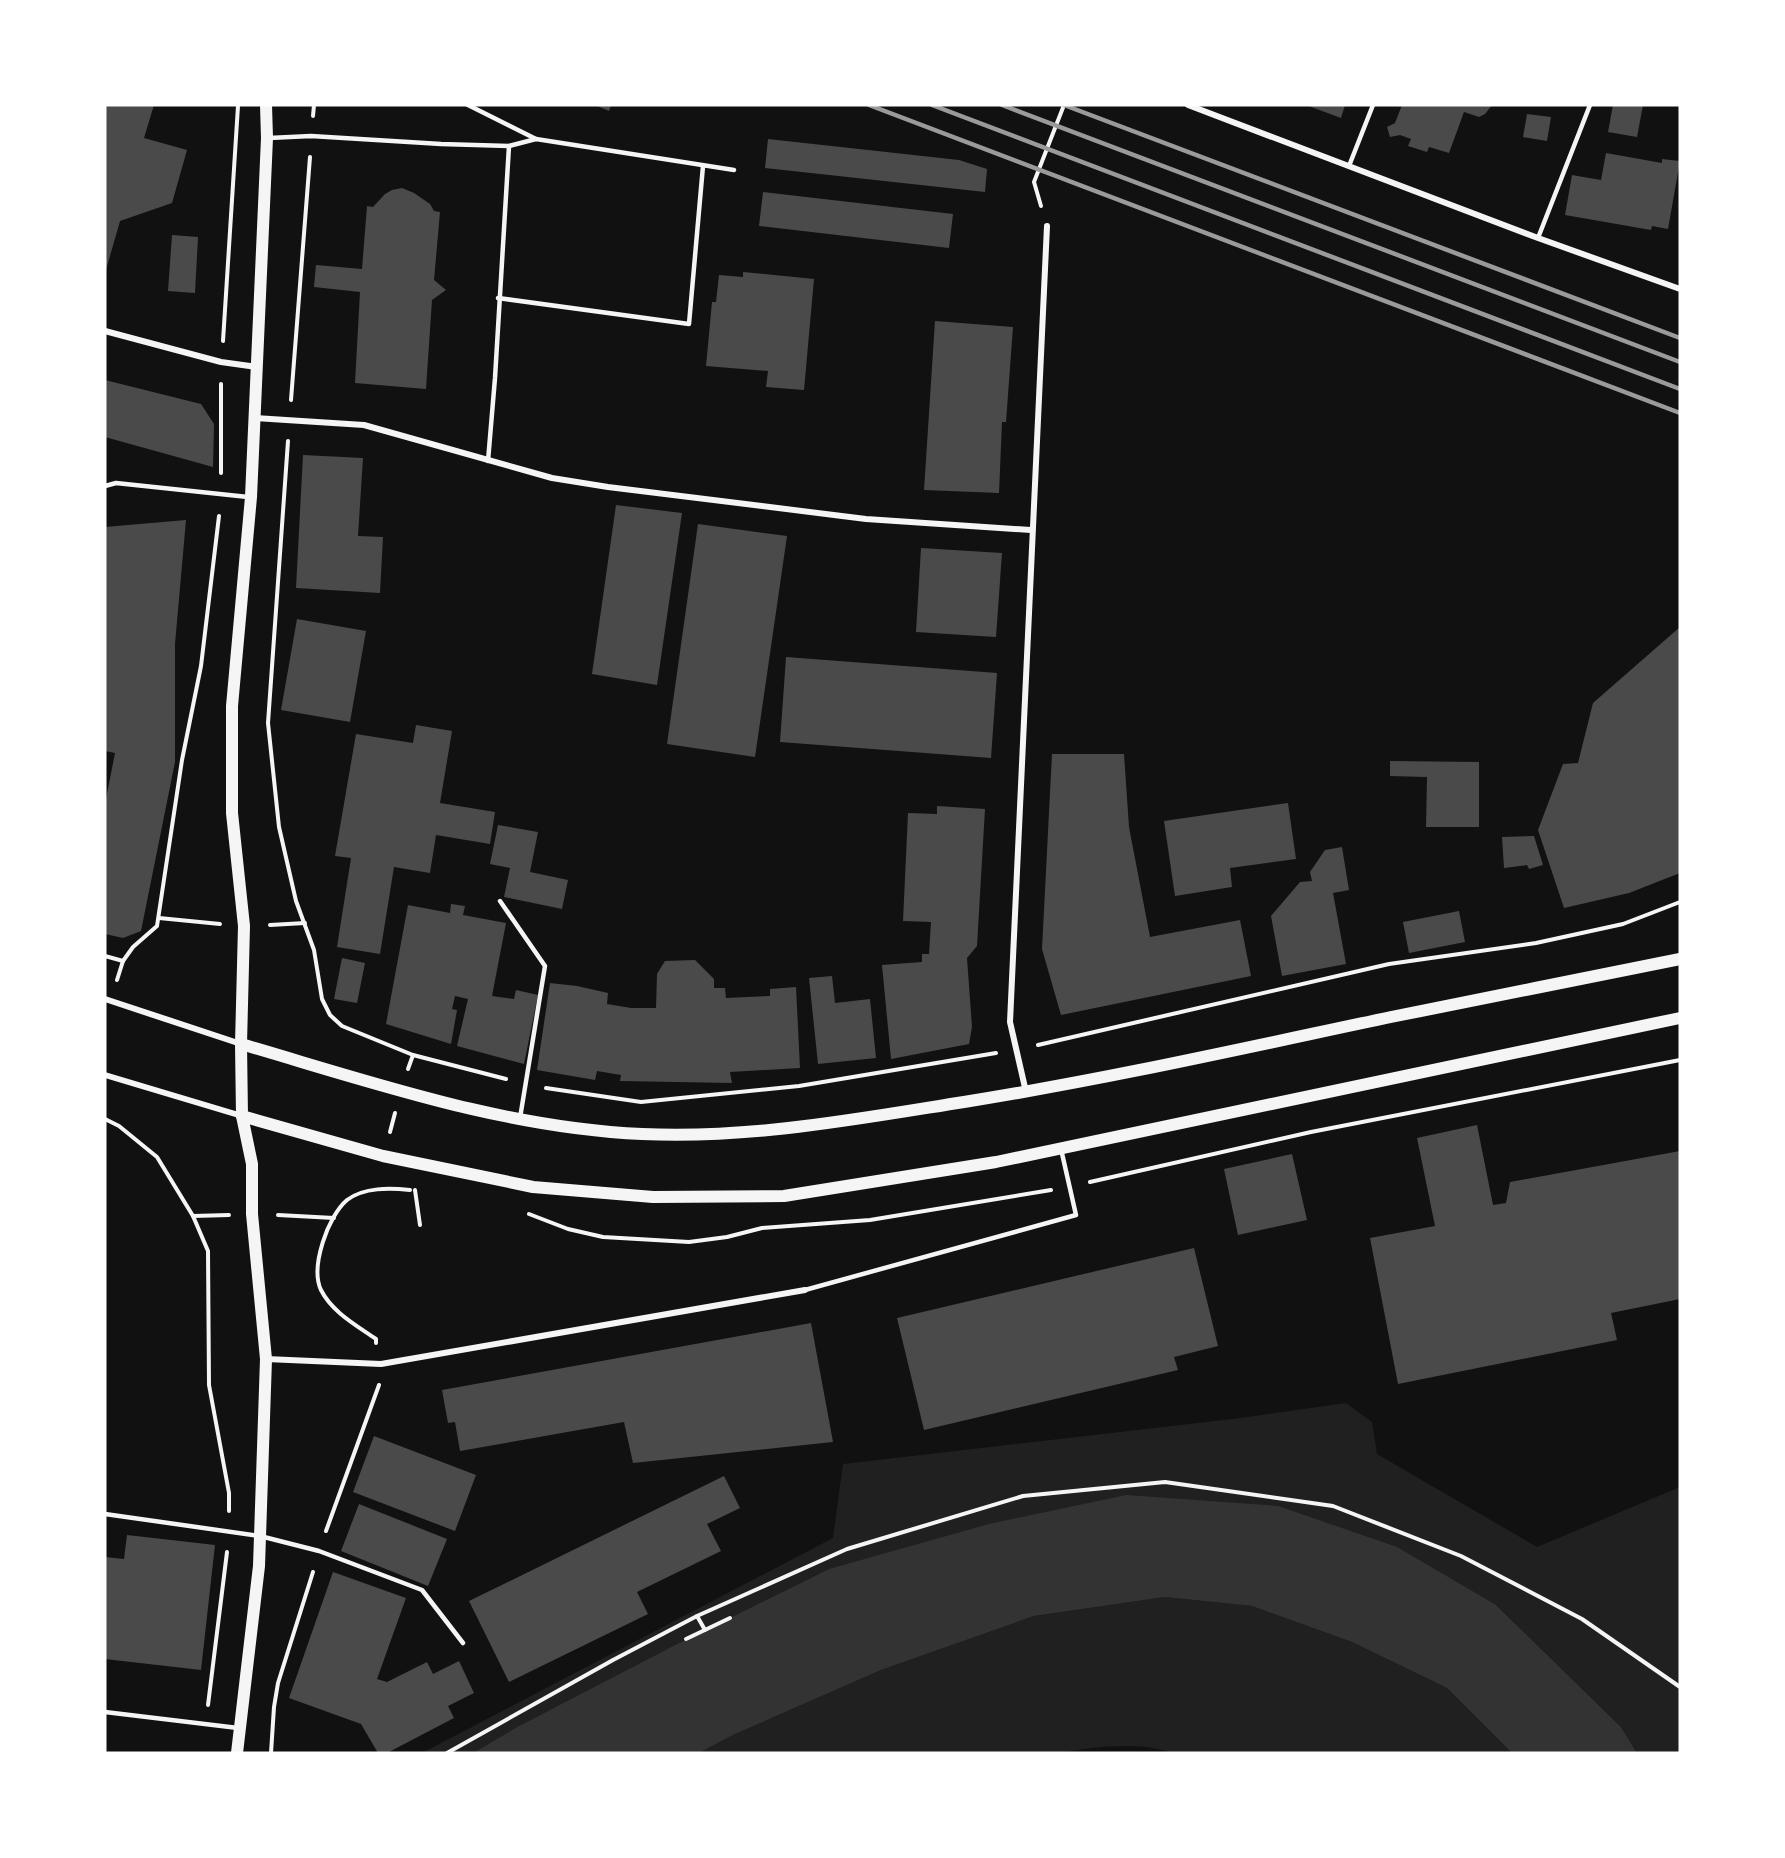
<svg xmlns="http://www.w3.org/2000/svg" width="1785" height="1858" font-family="'Open Sans',sans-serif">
<rect width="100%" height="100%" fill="#111"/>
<g fill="#202020">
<path d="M1346 1403 1372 1422 1377 1454 1537 1547 1680 1487V1753H1637L1621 1727 1496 1605 829 1569 675 1645 517 1727 473 1753H422L833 1538 843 1464 1241 1418Z"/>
<path d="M1165 1597 1252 1606 1352 1642 1447 1688 1512 1753H1173C1136 1741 1096 1747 1058 1753H699L733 1735 881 1670 1034 1616Z"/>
</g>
<path fill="#333" d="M1126 1495 1278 1506 1397 1547 1496 1605 1621 1727 1637 1753H1512L1447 1688 1352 1642 1252 1606 1165 1597 1034 1616 881 1670 733 1735 699 1753H473L517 1727 675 1645 829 1569 989 1524Z"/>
<g fill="#4a4a4a">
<path d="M105 105H154L144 138 187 150 172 203 120 221 106 270Z"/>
<path d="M595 105H611L609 111Z"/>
<path d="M1306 105H1345L1341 118Z"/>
<path d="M1402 105H1492L1485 114 1479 117 1464 112 1449 153 1429 147 1427 152 1408 146 1411 139 1400 135 1390 137 1387 127 1395 123Z"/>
<path d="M1613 105H1643L1637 137 1608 132Z"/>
<path d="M1527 114 1551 117 1547 141 1523 137Z"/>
<path d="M768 139 959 160 987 169 985 192 765 168Z"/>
<path d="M1606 153 1662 163V159L1680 161 1668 229 1652 226 1651 230 1565 215 1572 175 1601 180Z"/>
<path d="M402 188 414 193 430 204 434 211 440 212 434 280 446 290 432 300 426 389 355 383 360 292 314 287 316 265 362 269 367 206 373 207 385 194 392 190Z"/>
<path d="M763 192 953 214 949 248 759 226Z"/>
<path d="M172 235 198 237 195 293 168 291Z"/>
<path d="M743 272 814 279 804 390 766 387 768 371 706 366 712 302H716L719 275 743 277Z"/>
<path d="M935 321 1013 327 1006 422H1002L999 493 924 490Z"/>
<path d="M105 380 201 404 214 424 213 467 105 437Z"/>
<path d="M303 455 363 458 358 536 383 537 380 593 296 588Z"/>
<path d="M616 505 682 513 657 685 592 674Z"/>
<path d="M186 520 175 644V762L141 931 123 938 105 934V804L115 753 105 751V527Z"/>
<path d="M698 524 787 536 755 757 667 744Z"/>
<path d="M921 548 1002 553 996 637 916 632Z"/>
<path d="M297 619 366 631 350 722 281 710Z"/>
<path d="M1680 627V873L1629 893 1564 908 1538 830 1563 764 1578 763 1593 703Z"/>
<path d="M786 657 997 673 991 758 780 742Z"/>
<path d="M416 725 452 731 440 803 495 812 490 844 436 835 430 873 394 867 380 954 337 947 351 858 335 856 356 734 413 743Z"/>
<path d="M1052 754H1124L1129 827 1150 937 1240 920 1251 976 1061 1015 1042 949Z"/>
<path d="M1390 761 1479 762V827H1426L1427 777 1390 776Z"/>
<path d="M1288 803 1296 859 1230 868 1232 887 1175 896 1164 821Z"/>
<path d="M937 806 985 809 977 946 967 958 972 1027 969 1044 891 1059 882 965 922 962V954H929L931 922 903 921 908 813 937 814Z"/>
<path d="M498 825 538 832 530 872 568 880 562 909 504 897 510 868 490 864Z"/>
<path d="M1534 836 1543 865 1529 869 1527 865 1504 868 1502 837Z"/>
<path d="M1342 847 1349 890 1333 893 1346 964 1282 976 1271 916 1300 882 1312 881 1310 872 1325 850Z"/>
<path d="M451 904 465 906 463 915 506 923 492 996 514 999 516 990 538 995 524 1064 457 1046 468 999 455 996 452 1009 457 1010 451 1044 386 1024 408 905 450 913Z"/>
<path d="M1459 911 1465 942 1409 953 1403 922Z"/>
<path d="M342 958 365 963 357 1003 334 999Z"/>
<path d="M695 960 714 979V988H725L726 998 770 996V989L796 987 800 1068 730 1072 732 1083 620 1081 621 1075 597 1071 595 1080 537 1070 550 983 577 986 608 993 607 1004 631 1008H656L657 974 665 961Z"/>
<path d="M832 976 835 1003 870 999 876 1058 818 1064 809 978Z"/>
<path d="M1477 1125 1493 1205 1506 1203 1510 1182 1680 1151V1299L1611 1313 1617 1340 1398 1384 1370 1238 1435 1226 1417 1138Z"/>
<path d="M1292 1154 1307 1220 1238 1235 1224 1169Z"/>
<path d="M1194 1248 1218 1346 1174 1357 1178 1370 924 1430 897 1318Z"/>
<path d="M811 1323 833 1442 633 1463 624 1422 460 1451 455 1422 448 1423 442 1390Z"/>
<path d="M374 1436 476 1475 455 1531 353 1492Z"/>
<path d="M724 1476 740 1508 707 1524 721 1551 637 1592 648 1614 509 1682 469 1601Z"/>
<path d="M359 1504 447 1539 428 1586 341 1551Z"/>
<path d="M127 1535 215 1545 201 1670 105 1659V1557L124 1559Z"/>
<path d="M333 1572 406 1598 377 1679 387 1682 427 1662 433 1674 459 1661 474 1693 448 1706 454 1718 387 1753H378L361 1724 289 1698Z"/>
</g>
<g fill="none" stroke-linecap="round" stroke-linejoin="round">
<g stroke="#f5f5f5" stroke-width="4">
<path d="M313 116 314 105"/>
<path d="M1041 206 1034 182 1064 105"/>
<path d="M223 341 238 106"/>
<path d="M291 400 310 157"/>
<path d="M288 441 268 723 279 827 296 901 314 950 322 999 330 1015 342 1026 413 1055 506 1079"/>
<path d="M221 473V384"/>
<path d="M159 918 220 924"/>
<path d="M270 925 305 923"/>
<path d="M105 956 123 961"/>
<path d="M117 980 123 961 133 947 157 926 182 760 201 666 219 516"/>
<path d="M1038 1045 1389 964 1536 943 1623 924 1680 902"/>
<path d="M408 1069 413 1055"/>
<path d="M546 1088 641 1102 799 1086 996 1053"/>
<path d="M105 1119 119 1126 157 1157 193 1216 208 1251 209 1385 229 1493V1511"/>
<path d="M390 1132 395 1113"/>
<path d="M1090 1182 1311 1132 1680 1060"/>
<path d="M415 1190 420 1225"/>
<path d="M529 1214 568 1229 603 1237 689 1242 727 1237 762 1228 870 1220 1051 1190"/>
<path d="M278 1215 334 1218"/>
<path d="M193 1216 229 1215"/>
<path d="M376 1343V1339C356 1325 332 1312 321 1290 310 1267 328 1216 347 1200 364 1187 390 1188 410 1190"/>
<path d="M326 1531 379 1385"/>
<path d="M697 1616 705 1630"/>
<path d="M686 1639 730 1618"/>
<path d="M208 1705 227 1552"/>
<path d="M271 1753 274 1707 278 1683 313 1572"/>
<path d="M447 1753 613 1660 697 1616 847 1549 1023 1496 1165 1482 1333 1506 1461 1556 1582 1619 1680 1687"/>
</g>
<g stroke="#f5f5f5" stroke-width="4.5">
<path d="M468 105 536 139"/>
<path d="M269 138 311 136 441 144 509 146 536 139 734 170"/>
<path d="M1349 166 1373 105"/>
<path d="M1538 238 1590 105"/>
<path d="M498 298 689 324 703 166"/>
<path d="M488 461 495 378 509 146"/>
<path d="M105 486 116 483 248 497"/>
<path d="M500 901 545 966 520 1118"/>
<path d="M805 1290 1076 1215 1061 1149"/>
<path d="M105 1514 260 1536 319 1551 422 1590 463 1643"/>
<path d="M105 1712 238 1728"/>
</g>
<g stroke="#f5f5f5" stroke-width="6">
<path d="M1188 105 1538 238 1680 289"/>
<path d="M105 331 221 362 257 367"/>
<path d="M255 418 364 425 552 478 608 487 866 519 1031 530"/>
<path d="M105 999 241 1044"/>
<path d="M105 1075 242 1116"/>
<path d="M1026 1092 1010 1022 1047 226"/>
<path d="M266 1359 381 1364 805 1290"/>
</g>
<g stroke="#f5f5f5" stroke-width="12">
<path d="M241 1044C372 1082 504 1128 642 1134 751 1139 857 1119 964 1102 1108 1079 1249 1047 1391 1017 1487 997 1584 979 1680 959"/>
<path d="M242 1116 383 1156 533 1187 653 1197 784 1196 996 1162 1680 1018"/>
<path d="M237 1753 259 1566 266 1359 252 1214V1164L242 1116 241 1044 244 926 232 813V706L251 497 267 138 266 105"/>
</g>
<g stroke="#9a9a9a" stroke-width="4.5">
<path d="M869 105 1680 413"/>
<path d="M932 105 1680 389"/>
<path d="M1002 105 1680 362"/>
<path d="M1064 105 1680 338"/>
</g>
</g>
<rect width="1785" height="1858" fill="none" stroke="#ffffff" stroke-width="213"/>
</svg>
